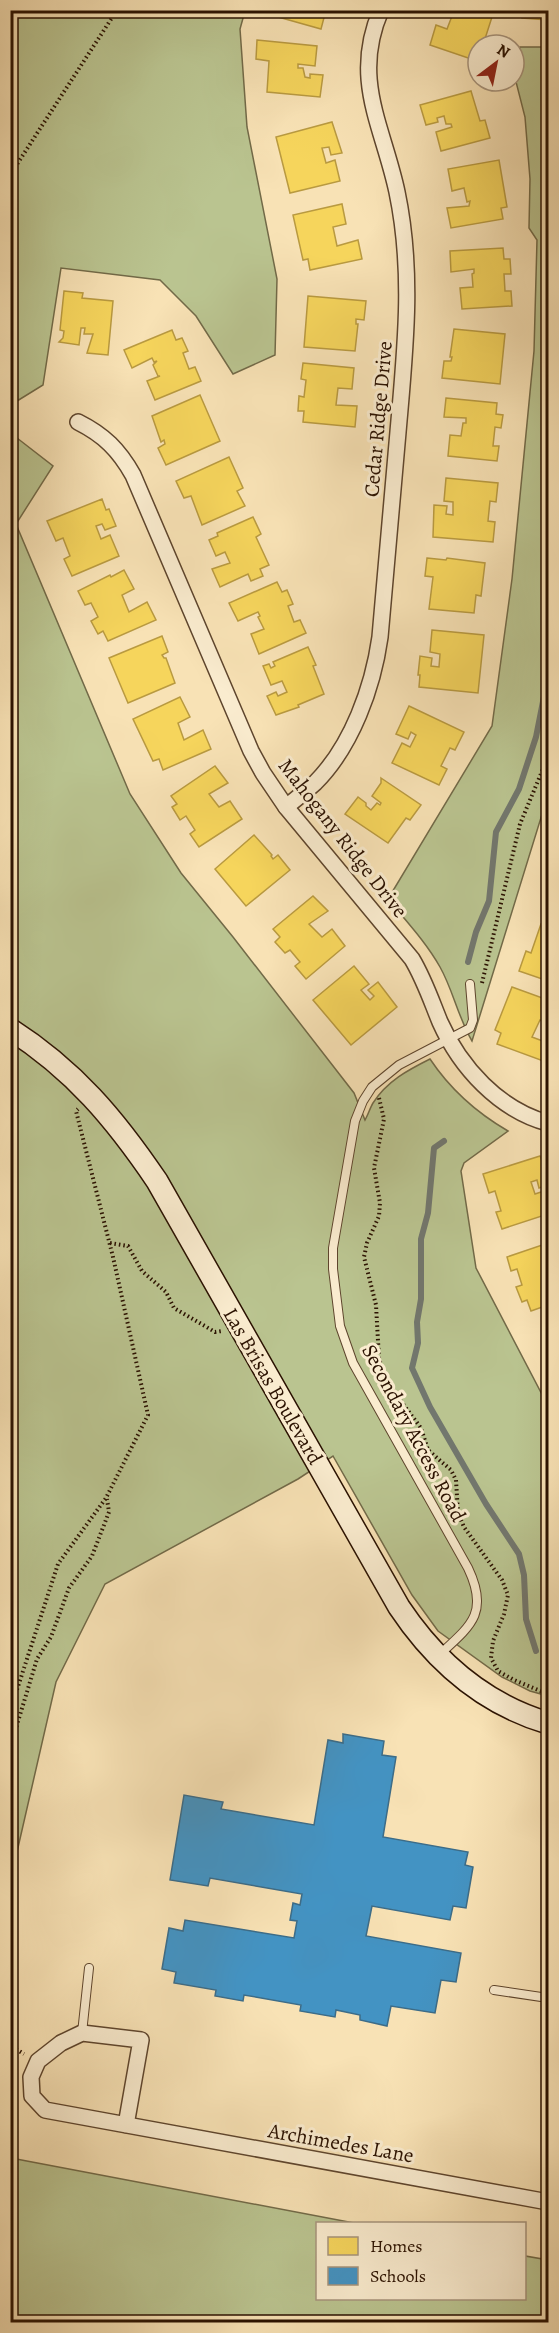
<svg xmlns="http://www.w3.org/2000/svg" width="559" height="2333" font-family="Alegreya,serif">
<rect width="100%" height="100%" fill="#f8e2b5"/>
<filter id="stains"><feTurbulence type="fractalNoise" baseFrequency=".00333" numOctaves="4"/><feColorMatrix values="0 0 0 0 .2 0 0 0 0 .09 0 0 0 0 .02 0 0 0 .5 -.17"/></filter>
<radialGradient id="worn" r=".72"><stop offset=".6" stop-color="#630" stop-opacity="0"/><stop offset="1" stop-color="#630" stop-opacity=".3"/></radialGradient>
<g fill="#bac490" stroke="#726a48" stroke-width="1.5">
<path d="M11 11H245L240 29 247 127 277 279 275 355 233 374 196 316 160 280 61 268 43 385 17 401V438L53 466 16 524 130 794 181 873 233 937 354 1093 365 1120C368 1115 370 1108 373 1103 387 1081 408 1070 430 1059 450 1089 477 1113 508 1131L464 1163 461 1171 476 1268 548 1406V1696L530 1691 502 1677 438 1631 412 1595 333 1456 298 1479 105 1584 56 1682 11 1878Z"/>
<path d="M520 47H548V795L472 1041C458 1017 453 990 440 967 426 942 406 921 388 899L492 726 512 579 534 351 537 240 529 228 530 179 525 117 514 74V67Z"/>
<path d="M11 2158 354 2223 318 2224V2298H524L525 2256 548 2260V2322H11Z"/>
</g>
<g fill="#f6d55c" stroke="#b99a40" stroke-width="1.5">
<path d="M273 10H326L321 29 271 15Z"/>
<path d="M452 10H488L486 15 492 17 483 45H478L477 61 430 45 436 25 447 29 452 16H454L456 12Z"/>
<path d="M522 10H548V20L522 18Z"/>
<path d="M257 40 317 46 315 66 298 64V68H303L305 77 310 78V74L323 75 320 97 267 92 269 61 256 59Z"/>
<path d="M471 91 480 121 485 120 490 138 441 151 436 132 452 127 451 124H446L444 116 437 118 438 122 426 125 420 105Z"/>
<path d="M332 122 342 153 331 155 329 147 322 148 326 163 335 160 340 181 290 193 276 137Z"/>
<path d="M499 160 507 207 501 208 503 219 451 228 447 208 469 206 470 201 467 202 464 188 452 191 448 169Z"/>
<path d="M342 204 346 224 333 227 337 246 358 240 362 259 310 270 308 259 303 260 293 215Z"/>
<path d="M503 248 504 259H510L511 274H504L505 291H511L512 306 462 309 460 288 473 287 472 274 474 273V269L451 272 450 251Z"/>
<path d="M64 291 83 293 82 298 113 301 108 355 87 353 93 334H84L85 328H81L79 345 59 342 63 338 64 331 60 330Z"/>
<path d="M308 296 366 301 364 320 356 319V324H358L355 351 304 347Z"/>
<path d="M454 329 505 334 500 384 442 378 444 361H451L452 357H450Z"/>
<path d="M172 330 176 340 182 338 188 351 183 353 189 369 195 367 201 381 155 400 147 381 160 376H158L153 365 157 361 154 362 152 358 132 368 124 350Z"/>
<path d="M303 363 354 368 352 389 338 388 336 405 357 406 355 427 303 422 304 411H298L299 396 304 397 306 380 301 379Z"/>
<path d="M200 395 220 441 166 465 158 448 165 444 164 440 161 442 152 416Z"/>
<path d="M446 398 497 403 496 414 503 415 501 428 495 427 493 446H499L497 461 448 456 450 435 461 436 463 423H466V418L444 417Z"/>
<path d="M229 457 243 488 237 491 245 506 202 525 191 496 184 498 176 481Z"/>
<path d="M446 478 498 483 496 502 490 501 488 521 495 522 493 542 433 537 434 505 447 506 446 514 453 515V502L444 501Z"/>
<path d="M102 499 106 510 109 509 116 526 105 530 102 524 96 526 101 539 110 535 119 556 72 576 64 559 70 556 63 538 56 541 47 521Z"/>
<path d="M253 517 261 534 256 537 269 565 260 569 263 576 251 581 248 574 220 587 212 569 230 563 225 552 216 556 209 540 218 536 217 533Z"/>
<path d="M427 558 446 560 447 558 485 563 481 596 476 595 474 613 429 609 433 577 425 576Z"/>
<path d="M124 570 134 589 122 595 129 612 147 602 156 620 108 641 103 631 98 634 91 621 98 617 91 603 85 605 78 591 110 575 111 577Z"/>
<path d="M277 582 282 592 287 590 293 604 288 606 294 622 300 620 306 633 259 654 251 634 264 629 258 617 260 616 258 612 238 621 229 603Z"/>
<path d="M432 630 484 635 478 693 419 687 420 675H418L420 656 432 658 431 666 439 667 440 654 430 652Z"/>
<path d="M162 636 168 652 162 655 164 658H166L175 683 128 703 109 658Z"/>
<path d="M308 647 316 665 313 666 324 694 298 705 299 707 276 715 267 696 276 692 278 696 287 692 282 681 271 685 263 666 269 664 271 668 275 666 273 662Z"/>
<path d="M180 697 190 717 178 723 184 740 203 730 211 749 163 770 159 759 153 761 133 719Z"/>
<path d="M409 706 464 732 455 750 450 748 441 766 447 769 439 785 392 763 402 743 410 747 416 735 411 732 408 739 396 734Z"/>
<path d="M215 766 228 783 209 794 219 807 230 801 242 819 199 847 190 834 195 830 186 816 180 820 172 807 177 804 171 796Z"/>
<path d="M381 778 421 805 410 820 406 818 388 843 345 814 358 797 366 803V806L371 810 377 803 380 805 381 803 372 796 381 783Z"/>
<path d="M254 835 272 855 271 856 273 859 278 855 290 870 246 906 215 869Z"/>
<path d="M313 896 328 911 309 924 322 937 332 929 345 946 306 979 295 966 300 962 290 950 285 953 275 942 280 937 273 929Z"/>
<path d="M541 924 548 926V981L519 971 526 951 531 953Z"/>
<path d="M354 966 369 984 361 990 370 1000 374 996 368 990 378 982 397 1007 351 1045 313 1000Z"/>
<path d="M512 987 548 1000V1024L540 1020 532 1037 548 1043 546 1062 497 1044 501 1033 495 1030Z"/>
<path d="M540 1156 548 1176V1185L539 1188 537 1180 531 1182 535 1194 544 1191 548 1205V1214L502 1229 496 1212 501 1211 495 1191 489 1193 483 1174Z"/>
<path d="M548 1243V1305L531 1311 527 1300 522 1302 516 1287 522 1285 517 1269 511 1271 507 1257Z"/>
</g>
<path fill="#4393c3" stroke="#3c6c88" stroke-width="1.5" d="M343 1734 384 1741 382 1755 396 1757 383 1837 468 1852 465 1865 473 1867 466 1908 453 1906 450 1920 372 1906 366 1936 461 1953 456 1982 441 1980 435 2013 391 2006 387 2026 360 2020V2015L336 2010 335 2017 300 2011 301 2005 244 1995 243 2001 215 1996 216 1990 174 1983 176 1972 162 1969 169 1928 183 1931 185 1920 294 1938 297 1921 290 1920 293 1903 300 1905 302 1894 210 1878 208 1886 170 1880 184 1795 223 1802 221 1809 314 1825 328 1740 343 1743Z"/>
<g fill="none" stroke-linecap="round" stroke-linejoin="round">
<g stroke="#72776e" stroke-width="6">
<path d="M468 962 476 932 489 901 496 832 519 789 536 737 548 676"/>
<path d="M444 1141 434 1148 428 1213 421 1239V1299L417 1322 418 1343 412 1368 430 1407 486 1504 519 1554 524 1575 526 1619 536 1651"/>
</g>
<defs>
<g id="lane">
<path d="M440 1654C472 1625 489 1612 468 1568L353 1363 340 1326 333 1269V1248L355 1121 363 1101 372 1087 399 1065 470 1028 473 1020 470 984"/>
<path d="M494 1990 548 1998"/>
<path d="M82 2033 89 1968"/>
</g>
<g id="street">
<path d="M78 422C104 435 119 450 133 475L251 751 263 773 286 807 412 959C424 979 431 1000 440 1022 460 1067 499 1110 548 1123"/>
<path d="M286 807C296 799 306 791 315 783 352 746 373 687 380 637 386 569 392 501 398 432 405 351 414 273 397 192 383 126 351 79 381 10"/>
<path d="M126 2125 141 2040 82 2033 61 2043 38 2061 31 2077 32 2096 45 2110 548 2202"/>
</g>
<path id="secondary" d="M10 1029C74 1070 115 1119 157 1181L399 1607C435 1661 484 1704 548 1723"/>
</defs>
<use href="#lane" stroke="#5e452d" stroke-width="10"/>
<use href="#street" stroke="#5e452d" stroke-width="18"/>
<use href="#secondary" stroke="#2a1100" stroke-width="24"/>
<g stroke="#2a1100" stroke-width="4" stroke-dasharray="1.5 3" stroke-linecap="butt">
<path d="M10 175 117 10"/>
<path d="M482 983 520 824 548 757"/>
<path d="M379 1098 384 1119 374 1168 380 1203 379 1216 367 1243 364 1257 376 1305 379 1359 388 1384 421 1428 428 1450 451 1470 456 1480 458 1513 464 1527 502 1580 508 1595 504 1614 493 1641 491 1658 498 1671 514 1680 548 1694"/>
<path d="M110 1243 128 1246 142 1271 166 1292 174 1308 215 1332 222 1331"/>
<path d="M10 1711 58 1564 106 1498 148 1415 113 1257 76 1111 78 1109"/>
<path d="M10 1762 16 1728 37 1659 51 1637 69 1588 92 1556 109 1512 107 1499"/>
<path d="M10 2037 16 2049 24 2054"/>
</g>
<use href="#lane" stroke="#faeccf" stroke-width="8"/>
<use href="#street" stroke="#faeccf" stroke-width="15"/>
<use href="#secondary" stroke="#faeccf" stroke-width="21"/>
</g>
<g text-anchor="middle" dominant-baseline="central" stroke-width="6" stroke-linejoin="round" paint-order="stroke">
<g font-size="21" fill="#2a1100" stroke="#faeccf">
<text transform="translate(378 419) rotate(-85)">Cedar Ridge Drive</text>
<text transform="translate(343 838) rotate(52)">Mahogany Ridge Drive</text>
<text transform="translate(273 1386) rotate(60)">Las Brisas Boulevard</text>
<text transform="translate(414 1433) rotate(62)">Secondary Access Road</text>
<text transform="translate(341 2143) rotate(10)">Archimedes Lane</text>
</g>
</g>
<rect width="559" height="2333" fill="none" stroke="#f8e2b5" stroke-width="36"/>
<rect x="12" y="12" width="535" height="2309" fill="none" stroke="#2a1100" stroke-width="3"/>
<rect x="18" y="18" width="523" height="2297" fill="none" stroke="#2a1100" stroke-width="1.5"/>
<rect x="316" y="2222" width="210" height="78" fill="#faeccf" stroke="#a7947c" stroke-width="1.5"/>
<rect x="328" y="2237" width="30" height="18" fill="#f6d55c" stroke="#a7947c" stroke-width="1.5"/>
<text x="370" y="2252" font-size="18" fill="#2a1100">Homes</text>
<rect x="328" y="2267" width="30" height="18" fill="#4393c3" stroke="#a7947c" stroke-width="1.5"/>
<text x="370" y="2282" font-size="18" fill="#2a1100">Schools</text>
<g transform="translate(496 63) rotate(32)"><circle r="28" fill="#faeccf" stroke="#a7947c" stroke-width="1.5"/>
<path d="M0-4.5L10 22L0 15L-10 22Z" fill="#8f2418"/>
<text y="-9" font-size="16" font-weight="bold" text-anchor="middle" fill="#2a1100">N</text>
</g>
<rect width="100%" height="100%" filter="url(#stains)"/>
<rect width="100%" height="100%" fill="url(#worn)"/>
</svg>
